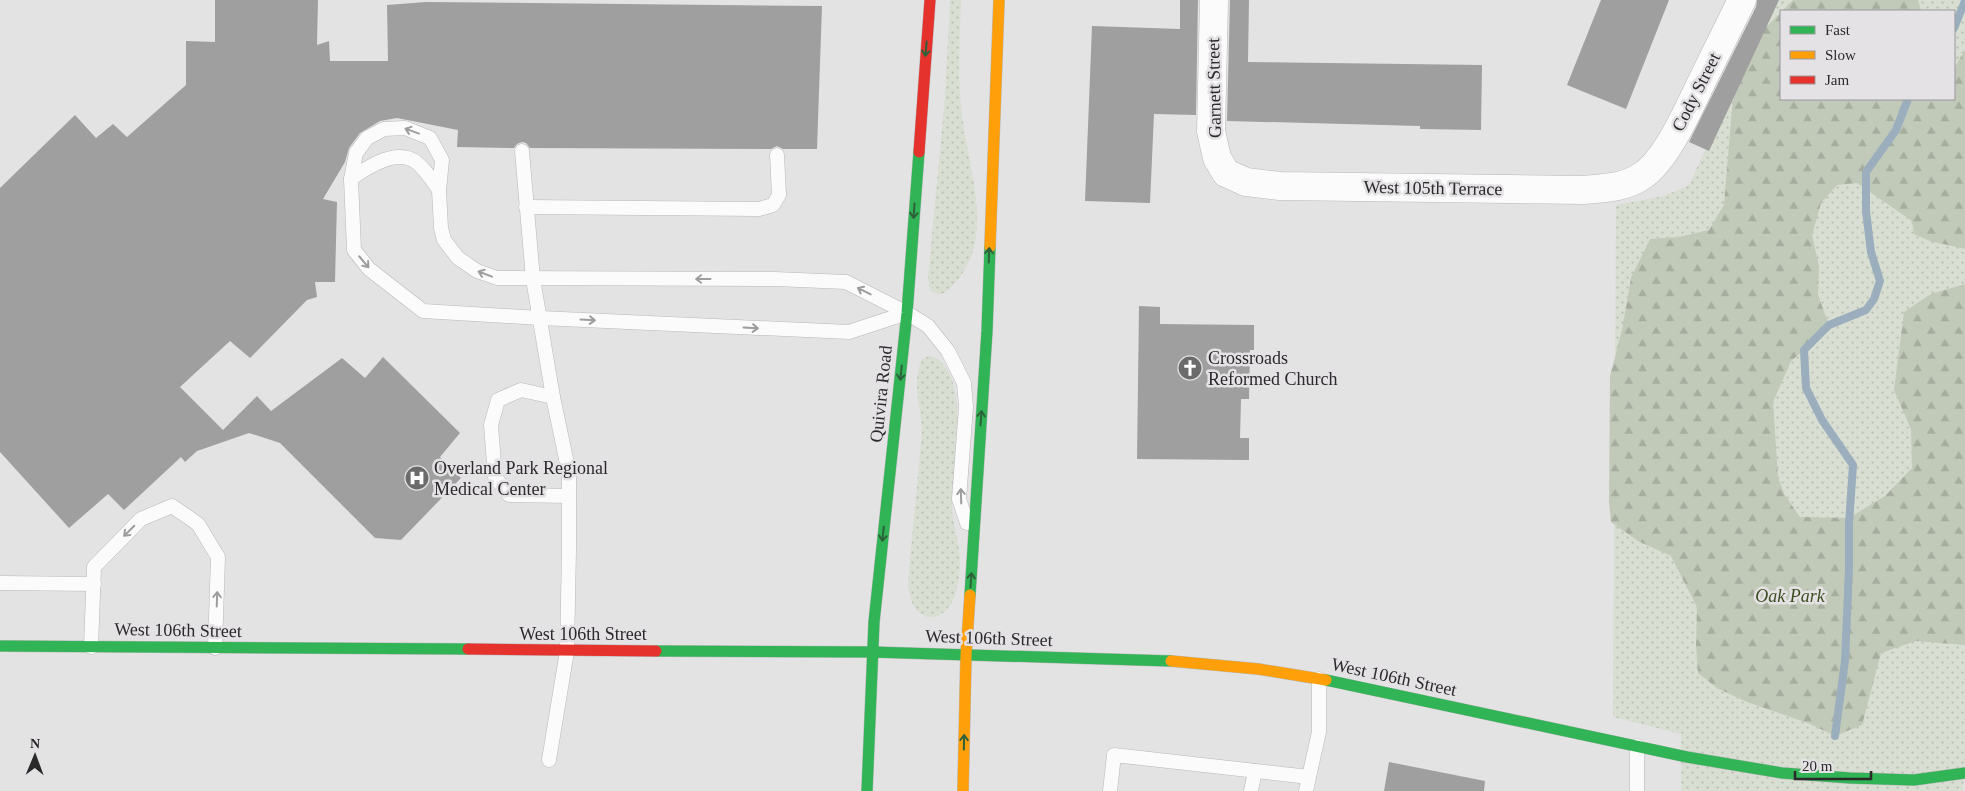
<svg xmlns="http://www.w3.org/2000/svg" width="1965" height="791" font-family="'Times New Roman',serif">
<defs>
<pattern id="grass-dots" width="8" height="8" patternUnits="userSpaceOnUse" patternTransform="scale(1.25)"><rect width="8" height="8" fill="#d8ded1"/><path d="M2 2h.1M6 6h.1" fill="none" stroke="#babfb4" stroke-width="1.8" stroke-linecap="round"/></pattern>
<pattern id="forest-firs" width="22" height="20" patternUnits="userSpaceOnUse" patternTransform="scale(1.25)"><rect width="22" height="20" fill="#c1c9b9"/><path d="M5 1l3.5 6h-7zM16 11l3.5 6h-7z" fill="#a6ad9f"/></pattern>
</defs>
<rect width="100%" height="100%" fill="#e4e3e4"/>
<g fill="url(#grass-dots)" fill-rule="evenodd">
<path d="M950 0H961C960 38 957 77 962 115 968 171 998 239 952 286 945 294 939 297 930 290L928 278 945 98Z"/>
<path d="M1774 0H1965V773L1963 791H1681V734L1613 717 1616 205 1664 196 1689 185ZM1781 11H1954V99H1781Z"/>
<path d="M931 356C974 370 952 477 952 510 953 524 958 537 959 551 961 566 959 586 953 600 948 613 932 623 920 613 911 607 909 592 908 582L922 432C922 408 910 381 923 358Z"/>
</g>
<g fill="url(#forest-firs)">
<path d="M1793 0H1918L1921 11H1782Z"/>
<path d="M1781 12V99H1954V68L1965 50V249L1930 241 1914 234 1912 221 1857 183 1837 185 1821 203 1812 235 1819 266 1818 295 1829 325 1804 350 1791 361 1773 402 1778 477 1784 494 1800 517 1849 518 1885 496 1912 468 1911 429 1894 390 1904 312 1931 294 1965 284V645L1916 641 1881 653 1862 725 1835 736 1808 723 1747 702 1717 688 1698 673 1696 645 1697 607 1671 556 1638 541 1611 522 1609 503 1610 376 1622 330 1631 278 1650 239 1679 237 1709 230 1724 205 1732 108 1740 67 1752 42Z"/>
</g>
<g fill="none" stroke-linecap="round" stroke-linejoin="round">
<g stroke="#9baebd" stroke-width="8">
<path d="M1954 28 1965 1"/>
<path d="M1835 736 1845 661 1849 569V524L1853 465 1822 420 1806 388 1804 350 1829 325 1866 310 1874 299 1880 281 1871 252 1866 211V172L1896 130 1908 99"/>
</g>
</g>
<g fill="#a09f9f">
<path d="M215 0H318L317 45 329 41 330 61H388L387 5 426 2 822 6 817 149H783L777 146 771 149 530 148 526 143 522 142 517 144 514 148 457 147 458 130 397 118 380 121 360 133 349 148 345 162 323 199 337 202 335 282H315L317 297 307 300 250 358 230 341 180 387 223 430 257 396 271 411 342 358 365 378 383 357 460 433 440 457 461 478 401 540 375 538 280 443 249 433 197 451 185 462 181 457 124 510 108 494 69 528 0 452V188L75 115 96 138 113 124 127 137 186 85V41L215 42Z"/>
<path d="M1180 0H1198L1196 115 1154 114 1150 203 1085 201 1092 26 1180 29Z"/>
<path d="M1230 0H1249L1248 62 1482 65 1481 130 1420 129V126L1227 121Z"/>
<path d="M1601 0H1669L1626 109 1567 85Z"/>
<path d="M1757 0H1779L1709 151 1689 142 1756 7Z"/>
<path d="M1139 306 1160 307V324L1254 325V350H1250L1249 399H1241L1240 438H1249V460L1137 459Z"/>
<path d="M1389 762 1485 781 1484 791H1384Z"/>
</g>
<g fill="none" stroke-linecap="round" stroke-linejoin="round">
<defs>
<g id="lane">
<path d="M522 151 533 279 553 397 569 473V550L567 651 549 760"/>
<path d="M351 179C367 167 397 148 416 162 426 170 432 180 439 190"/>
<path d="M526 207 759 209 773 205 779 195 777 155"/>
<path d="M907 313 849 332 540 318 423 311 369 269 354 250 351 179 356 153 367 138 384 129 405 128 430 138 442 160 439 190 441 228 444 240 458 258 477 271 497 278 775 279 846 282 907 313 928 326 948 351 964 383 966 407 959 499 967 523"/>
<path d="M553 397 521 390 498 400 491 425 495 477 509 495 569 496"/>
<path d="M0 583 94 584"/>
<path d="M91 647 94 567 141 519 172 506 198 524 218 557 215 648"/>
<path d="M1637 746V791"/>
<path d="M1110 791 1114 755 1309 777 1319 732V679"/>
<path d="M1251 791 1255 771"/>
<path d="M1306 791 1309 777"/>
</g>
<path id="street" d="M1214 0 1211 131 1217 158 1226 173 1246 182 1280 186 1583 190C1604 188 1624 188 1642 176 1667 159 1688 110 1701 83 1715 55 1728 28 1742 0"/>
<g id="fast">
<path d="M970 595 987 331 990 247"/>
<path d="M0 646 468 649"/>
<path d="M656 651 872 652 1171 661"/>
<path d="M1326 680 1687 757 1782 773 1850 778 1914 780 1965 773"/>
<path d="M867 791 874 622 907 313 919 152"/>
</g>
<g id="slow">
<path d="M990 247 999 0"/>
<path d="M1171 661 1258 669 1326 680"/>
<path d="M963 791 966 655 970 595"/>
</g>
<g id="jam">
<path d="M919 152 930 0"/>
<path d="M468 649 656 651"/>
</g>
</defs>
<use href="#lane" stroke="#b9b8b9" stroke-width="15"/>
<use href="#street" stroke="#b9b8b9" stroke-width="29"/>
<use href="#fast" stroke="#b9b8b9" stroke-width="12"/>
<use href="#slow" stroke="#b9b8b9" stroke-width="12"/>
<use href="#jam" stroke="#b9b8b9" stroke-width="12"/>
<use href="#lane" stroke="#fbfbfb" stroke-width="14"/>
<use href="#street" stroke="#fbfbfb" stroke-width="28"/>
<use href="#fast" stroke="#30b455" stroke-width="11"/>
<use href="#slow" stroke="#ff9f0a" stroke-width="11"/>
<use href="#jam" stroke="#e5322d" stroke-width="11"/>
</g>
<defs><path id="oneway-shaft" d="M-6 0H5M1.5-3L5.5 0L1.5 3" fill="none" stroke-width="1.6" stroke-linecap="round" stroke-linejoin="round" transform="scale(1.25)"/></defs>
<g stroke="#2d613c">
<use href="#oneway-shaft" transform="translate(926 49) rotate(95)"/>
<use href="#oneway-shaft" transform="translate(914 211) rotate(94)"/>
<use href="#oneway-shaft" transform="translate(989 255) rotate(-88)"/>
<use href="#oneway-shaft" transform="translate(901 373) rotate(96)"/>
<use href="#oneway-shaft" transform="translate(981 418) rotate(-86)"/>
<use href="#oneway-shaft" transform="translate(883 534) rotate(96)"/>
<use href="#oneway-shaft" transform="translate(971 580) rotate(-86)"/>
<use href="#oneway-shaft" transform="translate(964 742) rotate(-89)"/>
</g>
<g stroke="#9d9d9d">
<use href="#oneway-shaft" transform="translate(412 131) rotate(-160)"/>
<use href="#oneway-shaft" transform="translate(364 262) rotate(50)"/>
<use href="#oneway-shaft" transform="translate(485 274) rotate(-159)"/>
<use href="#oneway-shaft" transform="translate(703 279) rotate(-180)"/>
<use href="#oneway-shaft" transform="translate(864 291) rotate(-153)"/>
<use href="#oneway-shaft" transform="translate(588 320) rotate(3)"/>
<use href="#oneway-shaft" transform="translate(751 328) rotate(3)"/>
<use href="#oneway-shaft" transform="translate(961 496) rotate(-92)"/>
<use href="#oneway-shaft" transform="translate(129 531) rotate(135)"/>
<use href="#oneway-shaft" transform="translate(217 599) rotate(-88)"/>
</g>
<defs>
<symbol id="church-disc" viewBox="-11 -11 22 22"><circle r="9.5" fill="#6c6b6c" stroke="#e4e2e5"/><path d="M-1.2-6h2.4v3.5h3.3v2.4h-3.3V6h-2.4V-.1h-3.3v-2.4h3.3Z" fill="#fff"/></symbol>
<symbol id="hospital-disc" viewBox="-11 -11 22 22"><circle r="9.5" fill="#6c6b6c" stroke="#e4e2e5"/><path d="M-5-5h3v3.5h4V-5h3V5h-3V1.5h-4V5h-3Z" fill="#fff"/></symbol>
</defs>
<g fill-rule="evenodd">
<use href="#church-disc" x="1176" y="354" width="28" height="28"/>
<use href="#hospital-disc" x="403" y="464" width="28" height="28"/>
</g>
<g text-anchor="middle" dominant-baseline="central" stroke-width="5" stroke-linejoin="round" paint-order="stroke">
<g font-size="18" fill="#2b2a2b" stroke="#e4e2e5">
<text transform="translate(1214 88) rotate(-91)">Garnett Street</text>
<text transform="translate(1696 92) rotate(-63)">Cody Street</text>
<text transform="translate(1433 188) rotate(1)">West 105th Terrace</text>
<text transform="translate(881 394) rotate(-84)">Quivira Road</text>
<text transform="translate(178 630) rotate(1)">West 106th Street</text>
<text x="583" y="634">West 106th Street</text>
<text transform="translate(989 638) rotate(2)">West 106th Street</text>
<text transform="translate(1394 677) rotate(12)">West 106th Street</text>
</g>
<g font-size="18" fill="#2b2a2b" stroke="#e4e2e5" text-anchor="start">
<text x="1208" y="358">Crossroads<tspan x="1208" dy="21">Reformed Church</tspan></text>
<text x="434" y="468">Overland Park Regional<tspan x="434" dy="21">Medical Center</tspan></text>
</g>
<g font-size="18" font-style="italic" fill="#3c4e20" stroke="#e4e2e5">
<text x="1790" y="596">Oak Park</text>
</g>
</g>
<rect x="1780" y="10" width="175" height="90" fill="#e4e2e5" stroke="#9a989b"/>
<rect x="1790" y="26" width="25" height="8" fill="#30b455" stroke="#9a989b"/>
<text x="1825" y="35" font-size="15" fill="#2b2a2b">Fast</text>
<rect x="1790" y="51" width="25" height="8" fill="#ff9f0a" stroke="#9a989b"/>
<text x="1825" y="60" font-size="15" fill="#2b2a2b">Slow</text>
<rect x="1790" y="76" width="25" height="8" fill="#e5322d" stroke="#9a989b"/>
<text x="1825" y="85" font-size="15" fill="#2b2a2b">Jam</text>
<g transform="translate(35 756) rotate(1)" stroke="#e4e2e5" stroke-width="4" paint-order="stroke">
<path d="M0-4L9 19L0 12L-9 19Z" fill="#2b2a2b"/>
<text y="-8" font-size="14" font-weight="bold" text-anchor="middle" fill="#2b2a2b">N</text>
</g>
<path d="M1795 771v8h76v-8" fill="none" stroke="#2b2a2b" stroke-width="2.5"/>
<text x="1802" y="771" font-size="15" fill="#2b2a2b" stroke="#e4e2e5" stroke-width="4" paint-order="stroke">20 m</text>
</svg>
